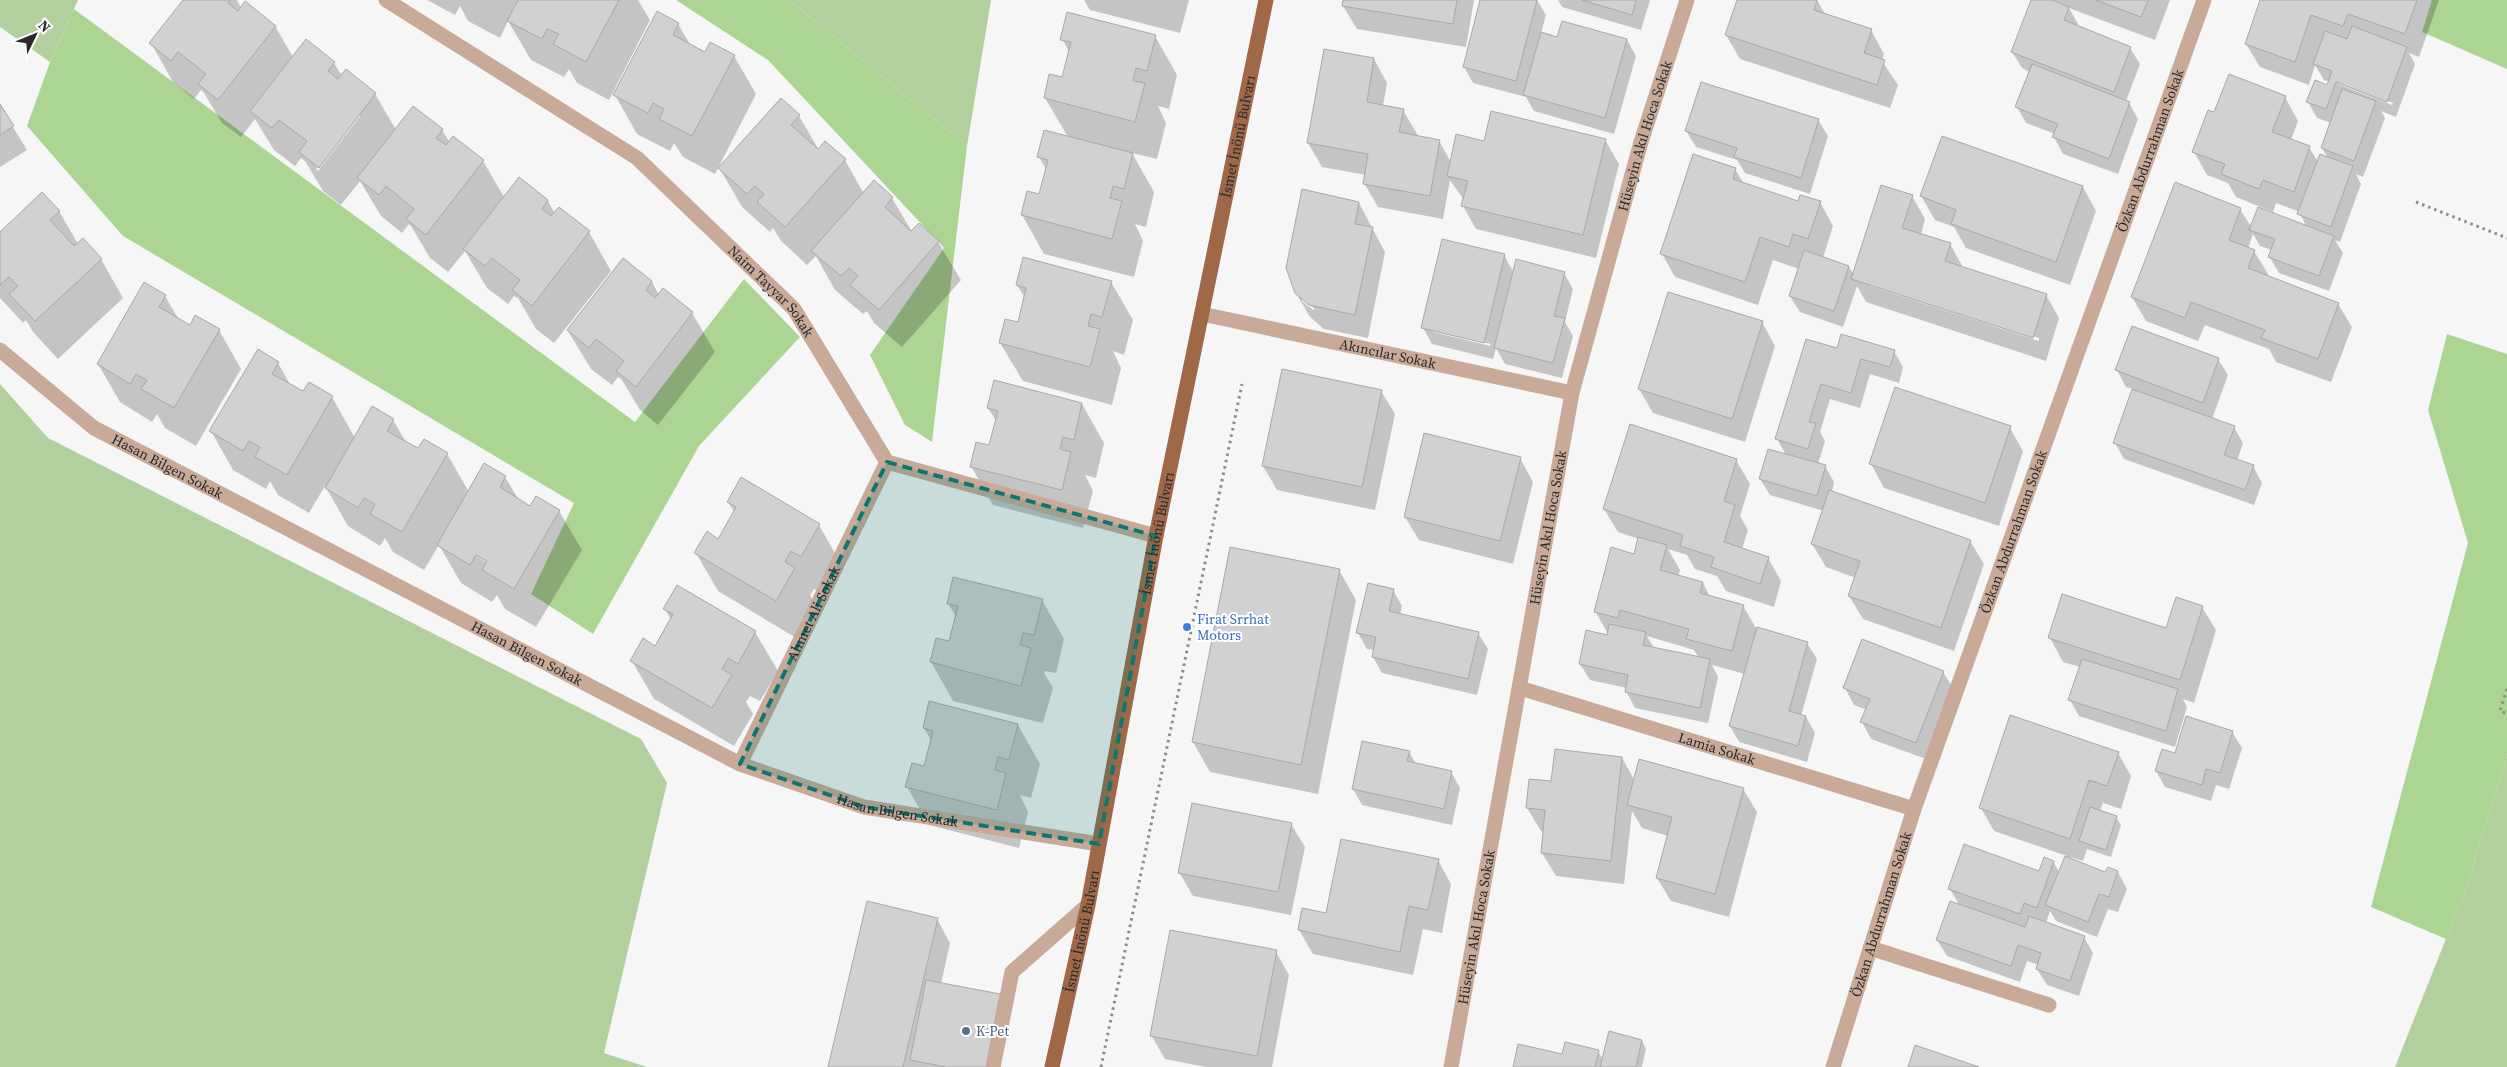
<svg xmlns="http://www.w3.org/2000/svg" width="2507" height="1067" font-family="'Source Serif 4',serif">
<rect width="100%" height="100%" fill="#f6f6f7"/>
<g fill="#b1d09e">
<path d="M0 0H78L50 62 0 27Z"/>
<path d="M789 0H991L967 146Z"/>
<path d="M0 384 48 438 641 739 667 783 604 1053 647 1067H0Z"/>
<path d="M2507 756V1067H2395L2465 891Z"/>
</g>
<g fill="#acd594">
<path d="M676 0H789L967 146 932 442 905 425 870 355 944 248 768 60Z"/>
<path d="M2432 0H2507V69L2422 32Z"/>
<path d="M74 9 635 422 744 279 800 337 699 446 593 634 531 594 574 503 123 236 27 126 50 62Z"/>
<path d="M2447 334 2507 354V756L2465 891 2446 939 2371 907 2468 543 2428 410Z"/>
</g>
<g fill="#0003" fill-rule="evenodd">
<path d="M184 0H237L241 8 275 26 293 57 306 41 334 63 342 76 346 71 375 94 396 130H442L450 143 483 161 504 197 548 201 555 214 589 232 611 271 554 343 536 329 518 298 514 296 508 304 487 288 465 251 448 272 430 258 411 226 409 224 402 233 381 216 360 181 341 205 323 191 305 161 301 158 295 166 274 150 255 119 241 137 222 123 204 93 201 90 194 99 173 82 151 43ZM358 114 360 116 318 171 316 169Z"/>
<path d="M427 0H638L650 20 609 100 577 83 569 69 564 77 531 60 508 21 500 38 468 21 460 6 455 15Z"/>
<path d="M1084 0H1189L1180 33 1090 10Z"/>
<path d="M1344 0H1474L1466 47 1357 29 1343 6Z"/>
<path d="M1481 0H1537L1546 15 1541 33 1558 39 1627 40 1636 56 1614 134 1534 111 1526 97 1473 83 1464 67Z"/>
<path d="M1558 0H1650L1641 30 1562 7Z"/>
<path d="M1738 0H1817L1826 16 1871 30 1884 54 1882 61 1898 85 1890 108 1740 59 1726 35Z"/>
<path d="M2032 0H2170L2155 40 2069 8 2078 24 2077 27 2130 48 2140 64 2126 101 2129 103 2138 119 2118 174 2063 154 2054 137 2055 134 2026 123 2017 107 2030 72 2022 68 2012 52Z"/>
<path d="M2261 0H2439L2419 57 2409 53 2415 64 2396 117 2381 111 2385 118 2363 177 2356 174 2361 184 2340 242 2335 240 2343 253 2329 291 2279 273 2269 256 2272 250 2260 246 2253 234 2248 248 2254 251 2268 274 2267 277 2338 304 2352 327 2331 382 2276 362 2269 349 2205 325 2198 341 2146 321 2132 297 2240 209 2252 228 2306 227 2300 212 2276 203 2273 212 2236 197 2228 183 2207 175 2194 152 2215 114 2285 97 2298 121 2291 140 2309 147 2318 162 2328 158 2322 148 2331 123 2317 118 2308 102 2328 86 2330 82 2324 80 2315 65 2309 85 2260 67 2246 44ZM2338 82 2393 103 2392 105 2338 84Z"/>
<path d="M678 24 691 46 705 54 734 56 756 94 715 174 683 157 674 143 670 151 637 134 615 95Z"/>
<path d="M1155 36 1177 75 1169 109 1158 106 1166 123 1157 159 1132 153 1154 192 1146 227 1135 224 1143 241 1134 277 1044 254 1022 215 1040 196 1047 171 1039 157 1068 137 1045 98 1063 78 1070 53 1062 39Z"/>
<path d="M1374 59 1387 83 1383 106 1403 110 1417 134 1416 137 1439 141 1451 162 1485 142 1605 140 1619 164 1596 258 1476 229 1463 206 1464 200 1450 180 1443 219 1378 207 1364 183 1366 175 1322 167 1308 143Z"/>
<path d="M0 106 27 150 0 167Z"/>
<path d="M799 116 819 150 845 160 864 194 892 198 912 232 919 224 938 242 961 280 902 347 874 323 867 311 863 314 835 290 816 256 807 265 781 241 773 228 770 232 742 207 720 169Z"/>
<path d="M1818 120 1828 136 1810 194 1745 173 1737 160 1696 147 1686 131Z"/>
<path d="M1735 169 1744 184 1799 202H1820L1833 226 1823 258 1849 267 1854 275 1912 196 1925 219 1921 235 1950 244 1964 269 2046 295 2059 318 2046 361 1866 302 1857 286 1843 327 1800 312 1790 296 1799 269 1773 260 1758 305 1675 277 1662 254ZM1870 284 2039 338V341L1870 286Z"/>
<path d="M2083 187 2096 211 2070 285 1966 248 1954 227 1935 220 1921 196Z"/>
<path d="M1359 203 1385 252 1368 338 1324 329 1310 317 1296 293ZM1302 297 1315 309 1313 310 1302 301Z"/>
<path d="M59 211 78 244 101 259 123 298 58 359 33 332 26 320 23 323 0 298V234Z"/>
<path d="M1504 255 1514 273H1564L1573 289 1565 322 1573 336 1562 378 1505 364 1496 348 1493 359 1432 344 1423 328ZM1433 330 1491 344 1490 346 1433 332Z"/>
<path d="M623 260 652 282 659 295 663 290 692 313 715 352 658 425 640 410 622 380 618 377 612 385 591 369 568 331Z"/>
<path d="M1111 282 1133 320 1124 355 1113 351 1121 368 1112 405 1023 381 1000 343 1018 323 1025 298 1017 285Z"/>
<path d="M165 296 179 320 190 326 219 330 241 369 196 446 165 428 157 414 152 422 120 402 98 364Z"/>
<path d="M1762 322 1775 346 1745 442 1653 413 1639 389Z"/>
<path d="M1838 350 1894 351 1903 367 1899 383 1870 374 1860 408 1830 399 1820 432 1825 441 1818 464 1825 466 1834 482 1832 492 1970 541 1984 564 1954 651 1863 619 1849 596 1856 578 1826 567 1812 544 1824 511 1770 495 1760 479 1786 455 1777 439Z"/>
<path d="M2218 359 2228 375 2212 419 2234 427 2243 443 2237 461 2253 466 2262 483 2254 505 2124 459 2115 443 2133 389 2126 387 2117 370Z"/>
<path d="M278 363 291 386 303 393 332 397 355 438 393 420 407 444 418 450 447 454 469 492 505 477 519 500 531 507 536 498 559 511 582 550 536 627 505 609 497 595 492 602 461 583 439 545 424 570 393 552 385 538 380 546 348 526 325 486 309 513 278 495 270 481 266 489 233 470 211 431ZM476 553 493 563 492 565 476 556Z"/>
<path d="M1381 391 1395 414 1375 510 1277 490 1263 466Z"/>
<path d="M1082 404 1104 443 1096 478 1085 475 1093 491 1083 528 993 505 971 466 990 447 996 421 988 408Z"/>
<path d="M2010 428 2023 451 1999 526 1884 488 1871 464Z"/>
<path d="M1520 458 1533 482 1513 564 1419 540 1405 517Z"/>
<path d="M1736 460 1750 484 1740 516 1748 530 1742 549 1768 558 1781 581 1774 607 1726 591 1717 576 1695 569 1687 555 1668 549 1680 570 1678 576 1703 583 1710 597 1743 606 1756 628 1807 643 1817 659 1801 716 1806 717 1815 733 1807 762 1739 742 1730 726 1745 674 1712 665 1718 677 1708 723 1635 708 1626 691 1627 688 1590 680 1580 664 1610 637 1595 611 1635 555 1639 539 1618 532 1604 509ZM1647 636 1694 650 1699 658 1654 648Z"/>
<path d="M728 502 819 525 841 564 824 594 814 589 810 595 817 607 798 639 718 591 696 553 719 540 735 513Z"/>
<path d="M1339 570 1356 600 1318 794 1210 772 1193 742Z"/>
<path d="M678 587 755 632 778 671 760 701 750 696 746 702 753 714 734 746 654 699 632 661 655 647 671 620 665 609Z"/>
<path d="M1393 590 1402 606 1400 615 1478 633 1488 649 1477 695 1382 673 1373 657 1374 650 1367 649 1358 633Z"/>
<path d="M1042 600 1064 639 1056 673 1045 671 1044 673 1053 688 1043 723 953 701 931 662 950 643 956 617 948 603Z"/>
<path d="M2202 607 2216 630 2194 703 2183 699 2187 707 2175 747 2079 716 2070 700 2080 667 2063 662 2050 638 2167 629Z"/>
<path d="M1943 672 1953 688 1926 759 1871 739 1862 722 1867 710 1854 705 1845 688Z"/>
<path d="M930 703 1018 725 1040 764 1031 798 1020 795 1028 812 1019 848 929 825 907 787 925 767 932 742 924 728Z"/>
<path d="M2232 732 2242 748 2229 789 2216 785 2211 801 2165 787 2156 771 2176 754Z"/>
<path d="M1409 752 1416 764 1451 772 1460 788 1452 825 1362 805 1353 789Z"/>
<path d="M2118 753 2131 776 2121 809 2103 803 2100 811 2116 817 2121 825 2111 857 2087 849 2083 861 2070 857 2069 859 2106 874 2118 872 2127 889 2118 912 2108 909 2097 937 2056 921 2050 911 2046 923 2084 937 2093 953 2079 996 2047 985 2037 969 2039 965 2027 961 2020 982 1947 956 1937 940 1960 906 1950 889 2040 872 2053 862 2060 873 2067 856 1994 831 1981 808Z"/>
<path d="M1622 758 1635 781 1743 789 1757 812 1729 917 1671 901 1657 878 1668 836 1642 828 1632 811 1624 884 1556 876 1542 853 1544 832 1541 831 1527 808 1553 783Z"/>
<path d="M1291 824 1305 847 1291 915 1193 896 1179 872Z"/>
<path d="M1438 860 1451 884 1442 933 1423 929 1413 975 1313 954 1299 930Z"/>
<path d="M937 919 950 943 941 984 991 1067H830Z"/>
<path d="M1276 952 1289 975 1272 1067H1206L1165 1059 1151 1035Z"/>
<path d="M1642 1041 1646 1049 1642 1067H1514L1563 1056 1598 1051 1603 1060Z"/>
</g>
<g fill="#d1d1d2" stroke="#a8a8a9">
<path d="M183 0H230L228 3 238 11 245 1 276 26 218 100 198 84 206 74 178 52 171 61 149 43Z"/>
<path d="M518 0H619L586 62 553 44 559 34 547 29 542 39 507 21Z"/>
<path d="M1343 0H1457L1453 24 1342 6Z"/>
<path d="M1480 0H1537L1516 81 1463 67Z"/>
<path d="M1582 0H1636L1632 15Z"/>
<path d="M1737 0H1817L1814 10 1872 29 1864 53 1885 60 1877 85 1725 35Z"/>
<path d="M2031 0H2052L2069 7 2064 20 2131 47 2114 92 2011 52Z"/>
<path d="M2095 0H2148L2141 17Z"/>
<path d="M2260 0H2417L2405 34 2348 14 2343 26 2311 15 2295 62 2245 44Z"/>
<path d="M657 11 679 23 673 35 705 52 710 42 735 55 692 136 659 119 664 109 653 103 648 113 613 95Z"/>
<path d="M1067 12 1156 35 1147 71 1136 68 1133 81 1145 83 1135 122 1044 98 1049 74 1062 77 1071 42 1060 40Z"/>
<path d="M1562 21 1627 39 1605 118 1523 95 1541 32 1557 37Z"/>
<path d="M2352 26 2407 47 2387 102 2336 82 2326 109 2306 102 2315 80 2327 85 2332 71 2313 64 2325 31 2347 39Z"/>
<path d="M306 39 335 62 328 71 338 79 346 69 376 93 319 168 299 152 307 141 279 120 272 128 250 111Z"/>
<path d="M1324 49 1374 58 1367 102 1404 109 1399 132 1440 140 1430 196 1363 184 1368 154 1307 143Z"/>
<path d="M2032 64 2130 102 2109 159 2052 137 2058 124 2015 107Z"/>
<path d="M2229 74 2286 96 2272 132 2310 146 2294 192 2263 180 2259 189 2221 174 2225 164 2192 152 2208 110 2214 112Z"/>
<path d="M1701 82 1819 119 1801 178 1734 157 1737 148 1685 131Z"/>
<path d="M2342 89 2376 101 2354 161 2321 148Z"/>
<path d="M781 98 800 115 791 125 818 149 825 141 846 159 785 227 757 202 764 194 755 186 747 194 718 168Z"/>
<path d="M0 104 14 126 0 135Z"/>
<path d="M413 106 443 129 436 138 446 145 453 136 484 160 426 235 406 219 414 209 386 186 379 195 357 178Z"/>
<path d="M1491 111 1606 139 1583 235 1461 206 1468 181 1447 176 1456 134 1484 141Z"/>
<path d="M1044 130 1133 153 1124 189 1113 186 1110 198 1122 201 1112 239 1021 215 1027 191 1039 194 1048 160 1037 157Z"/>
<path d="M1942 136 2083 186 2056 262 1951 224 1956 210 1920 196Z"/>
<path d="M1693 154 1736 168 1733 179 1798 201 1800 195 1821 201 1808 239 1793 234 1789 247 1760 237 1745 282 1660 254Z"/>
<path d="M2320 154 2353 166 2331 227 2297 214Z"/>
<path d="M519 177 548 200 542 209 551 216 559 207 590 231 532 306 512 290 520 280 492 258 485 266 463 249Z"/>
<path d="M874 180 893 197 885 207 911 231 919 223 939 241 879 310 850 285 858 276 849 268 841 276 811 251Z"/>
<path d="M2175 182 2241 208 2229 240 2255 250 2248 268 2339 303 2318 359 2261 338 2265 330 2191 302 2185 318 2131 297Z"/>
<path d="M1881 185 1913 195 1902 228 1951 243 1945 261 2047 294 2033 338 1851 279Z"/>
<path d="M1302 189 1359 202 1355 224 1373 227 1355 315 1309 305 1295 293 1286 268Z"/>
<path d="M42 192 60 211 50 220 74 246 83 238 102 259 35 321 9 294 18 286 9 277 0 285V232Z"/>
<path d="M2258 207 2334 236 2319 276 2268 257 2275 239 2249 230Z"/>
<path d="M1442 239 1505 254 1484 343 1421 328Z"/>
<path d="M1804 250 1849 266 1834 311 1789 296Z"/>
<path d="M1023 257 1112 281 1102 317 1091 314 1088 326 1100 329 1090 367 999 343 1005 319 1018 322 1026 288 1016 285Z"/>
<path d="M623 258 652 281 646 290 655 298 663 288 693 312 636 387 616 371 624 361 596 339 589 348 567 330Z"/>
<path d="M1516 259 1565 272 1554 316 1565 318 1553 363 1494 348Z"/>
<path d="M144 282 166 295 159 307 190 325 195 315 220 329 174 408 141 389 147 380 136 374 130 384 97 364Z"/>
<path d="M1668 292 1763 321 1732 419 1638 389Z"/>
<path d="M2132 326 2219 358 2203 403 2115 370Z"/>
<path d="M1841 334 1895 350 1890 367 1861 359 1851 393 1821 384 1809 422 1816 423 1808 449 1775 439 1806 339 1837 348Z"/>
<path d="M258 349 279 362 272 374 303 391 309 382 333 396 287 475 255 457 260 447 249 441 243 451 209 431Z"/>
<path d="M1282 369 1382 390 1362 487 1262 466Z"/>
<path d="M994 380 1082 403 1074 440 1063 437 1060 449 1071 452 1062 490 970 467 976 442 989 445 998 411 987 408Z"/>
<path d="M1895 387 2011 426 1985 503 1869 464Z"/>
<path d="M2132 389 2235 426 2224 455 2254 465 2245 490 2113 443Z"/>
<path d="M372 406 394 419 387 431 418 448 424 439 448 453 402 532 370 514 375 504 364 498 358 508 325 488Z"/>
<path d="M1630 424 1737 459 1724 501 1735 505 1724 542 1769 557 1760 584 1711 567 1714 557 1680 546 1683 535 1603 509Z"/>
<path d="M1424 433 1521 457 1500 541 1404 517Z"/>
<path d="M1768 449 1826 465 1817 496 1759 479Z"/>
<path d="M484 463 506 476 500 487 530 506 536 496 560 510 514 589 482 570 487 561 476 555 470 565 437 545Z"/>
<path d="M741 477 820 524 801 557 791 551 785 562 795 568 776 601 694 553 707 531 718 539 736 507 727 502Z"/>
<path d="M1829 490 1971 540 1941 628 1848 596 1860 561 1811 544Z"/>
<path d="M1638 537 1667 545 1660 570 1703 582 1700 593 1744 605 1732 651 1686 639 1689 629 1620 610 1618 618 1594 612 1611 547 1634 554Z"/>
<path d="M1230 547 1340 569 1301 765 1192 742Z"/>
<path d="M953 577 1043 599 1034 635 1023 633 1020 645 1031 648 1021 686 930 662 936 638 949 641 958 606 947 604Z"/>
<path d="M1368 583 1394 589 1389 611 1479 632 1468 679 1372 657 1376 637 1356 633Z"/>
<path d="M677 585 756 631 738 664 728 658 722 669 732 675 712 708 630 661 643 638 655 646 673 614 663 609Z"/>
<path d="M2062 594 2166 628 2176 597 2203 606 2180 680 2048 638Z"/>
<path d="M1609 624 1646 632 1643 645 1710 659 1700 708 1625 692 1628 675 1579 664 1586 630 1607 635Z"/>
<path d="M1757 627 1808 642 1789 711 1806 716 1798 746 1729 726Z"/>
<path d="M1862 639 1944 671 1916 743 1860 722 1870 699 1843 688Z"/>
<path d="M2082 659 2178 689 2166 731 2068 700Z"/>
<path d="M929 701 1018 724 1009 760 998 757 995 770 1006 773 997 810 905 787 912 763 924 766 933 731 923 728Z"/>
<path d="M2010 715 2119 752 2107 786 2089 780 2070 839 1979 808Z"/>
<path d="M2186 716 2233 731 2220 773 2206 769 2202 785 2155 771 2162 749 2175 753Z"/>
<path d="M1362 741 1410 751 1407 761 1452 771 1444 809 1352 789Z"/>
<path d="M1555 749 1622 757 1611 861 1541 853 1545 810 1526 808 1529 779 1551 781Z"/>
<path d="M1639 759 1744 788 1715 894 1656 878 1672 817 1627 805Z"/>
<path d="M1192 803 1292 823 1278 892 1178 873Z"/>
<path d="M2090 807 2117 816 2106 850 2079 841Z"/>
<path d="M1341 839 1439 859 1428 910 1409 906 1400 952 1298 930 1302 908 1326 913Z"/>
<path d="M1964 844 2039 871 2044 857 2054 861 2037 908 2024 903 2020 914 1948 889Z"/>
<path d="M2065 856 2105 872 2108 867 2118 871 2109 897 2099 894 2088 922 2045 905Z"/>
<path d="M867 901 938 918 903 1067H828Z"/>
<path d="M1950 901 2025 927 2029 916 2085 936 2070 981 2036 969 2041 953 2018 945 2011 966 1936 940Z"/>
<path d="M1170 930 1277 950 1257 1056 1150 1036Z"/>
<path d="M926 980 1000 994 986 1067H946L910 1060Z"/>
<path d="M1609 1031 1642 1040 1636 1067H1600Z"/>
<path d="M1565 1042 1599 1050 1595 1067H1513L1518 1044 1562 1054Z"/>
<path d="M1915 1045 1979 1067H1908Z"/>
</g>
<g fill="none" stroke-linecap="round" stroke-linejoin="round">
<g stroke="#8c8c8d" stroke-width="3" stroke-dasharray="2.5 4" stroke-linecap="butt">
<path d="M2416 202 2507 238"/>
<path d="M2507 689 2500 711 2507 714"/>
<path d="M1101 1067 1242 384"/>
</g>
<g stroke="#c9aa98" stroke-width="15">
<path id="s1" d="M386 0 637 158 794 309 887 462 1156 536"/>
<path id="s2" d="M1202 314 1572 393"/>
<path id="s3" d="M0 350 94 428 740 764 864 807 1099 844"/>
<path id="s4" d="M1520 688 1914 809"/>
<path id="s5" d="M740 764 887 462"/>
<path d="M1870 948 2049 1005"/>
<path d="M993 1067 1012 972 1088 905"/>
<path id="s6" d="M1451 1067 1572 393 1641 142 1687 0"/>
<path id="s7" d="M1833 1067 1914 809 2204 0"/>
</g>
<path stroke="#9f6949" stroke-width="15" id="s8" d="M1052 1067 1088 905 1156 536 1266 0"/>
</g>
<path fill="#0f766e" fill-opacity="0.2" stroke="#0f766e" stroke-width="4" stroke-dasharray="10 6" stroke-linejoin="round" d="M887 462 1156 536 1099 844 864 807 740 764Z"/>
<circle fill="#3f7fe0" stroke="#fff" stroke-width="2" cx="1187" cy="627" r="5"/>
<circle fill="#5c6f8a" stroke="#fff" stroke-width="2" cx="966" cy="1031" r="5"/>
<g text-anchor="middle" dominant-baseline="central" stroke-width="4" stroke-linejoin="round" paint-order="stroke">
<g font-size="14" fill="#2a2a2a" stroke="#fff">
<text stroke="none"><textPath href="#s8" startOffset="949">İsmet İnönü Bulvarı</textPath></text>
<text stroke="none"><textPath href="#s6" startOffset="952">Hüseyin Akıl Hoca Sokak</textPath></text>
<text stroke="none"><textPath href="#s7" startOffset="970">Özkan Abdurrahman Sokak</textPath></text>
<text stroke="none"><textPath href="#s1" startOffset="486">Naim Tayyar Sokak</textPath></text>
<text stroke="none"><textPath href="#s2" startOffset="190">Akıncılar Sokak</textPath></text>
<text stroke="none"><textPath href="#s3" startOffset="205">Hasan Bilgen Sokak</textPath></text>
<text stroke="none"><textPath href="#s6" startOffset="548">Hüseyin Akıl Hoca Sokak</textPath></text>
<text stroke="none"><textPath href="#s7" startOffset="565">Özkan Abdurrahman Sokak</textPath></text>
<text stroke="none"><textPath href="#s8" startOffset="544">İsmet İnönü Bulvarı</textPath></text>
<text stroke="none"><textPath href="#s5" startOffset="168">Ahmet Ali Sokak</textPath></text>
<text stroke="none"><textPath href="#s3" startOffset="610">Hasan Bilgen Sokak</textPath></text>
<text stroke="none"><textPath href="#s4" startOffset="206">Lamia Sokak</textPath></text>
<text stroke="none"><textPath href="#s3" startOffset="1015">Hasan Bilgen Sokak</textPath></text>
<text stroke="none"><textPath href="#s7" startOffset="160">Özkan Abdurrahman Sokak</textPath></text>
<text stroke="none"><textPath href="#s6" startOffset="142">Hüseyin Akıl Hoca Sokak</textPath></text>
<text stroke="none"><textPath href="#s8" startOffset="139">İsmet İnönü Bulvarı</textPath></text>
</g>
<g font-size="14" fill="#366cbe" stroke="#fff" text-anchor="start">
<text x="1197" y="619">Firat Srrhat<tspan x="1197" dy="16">Motors</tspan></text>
</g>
<g font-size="14" fill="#4e5e75" stroke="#fff" text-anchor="start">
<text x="976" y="1031">K-Pet</text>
</g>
</g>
<g transform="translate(35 35) rotate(47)" stroke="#ffffff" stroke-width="4" paint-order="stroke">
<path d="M0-4L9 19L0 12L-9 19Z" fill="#2a2a2a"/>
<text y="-8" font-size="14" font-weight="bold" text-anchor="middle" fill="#2a2a2a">N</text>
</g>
</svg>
